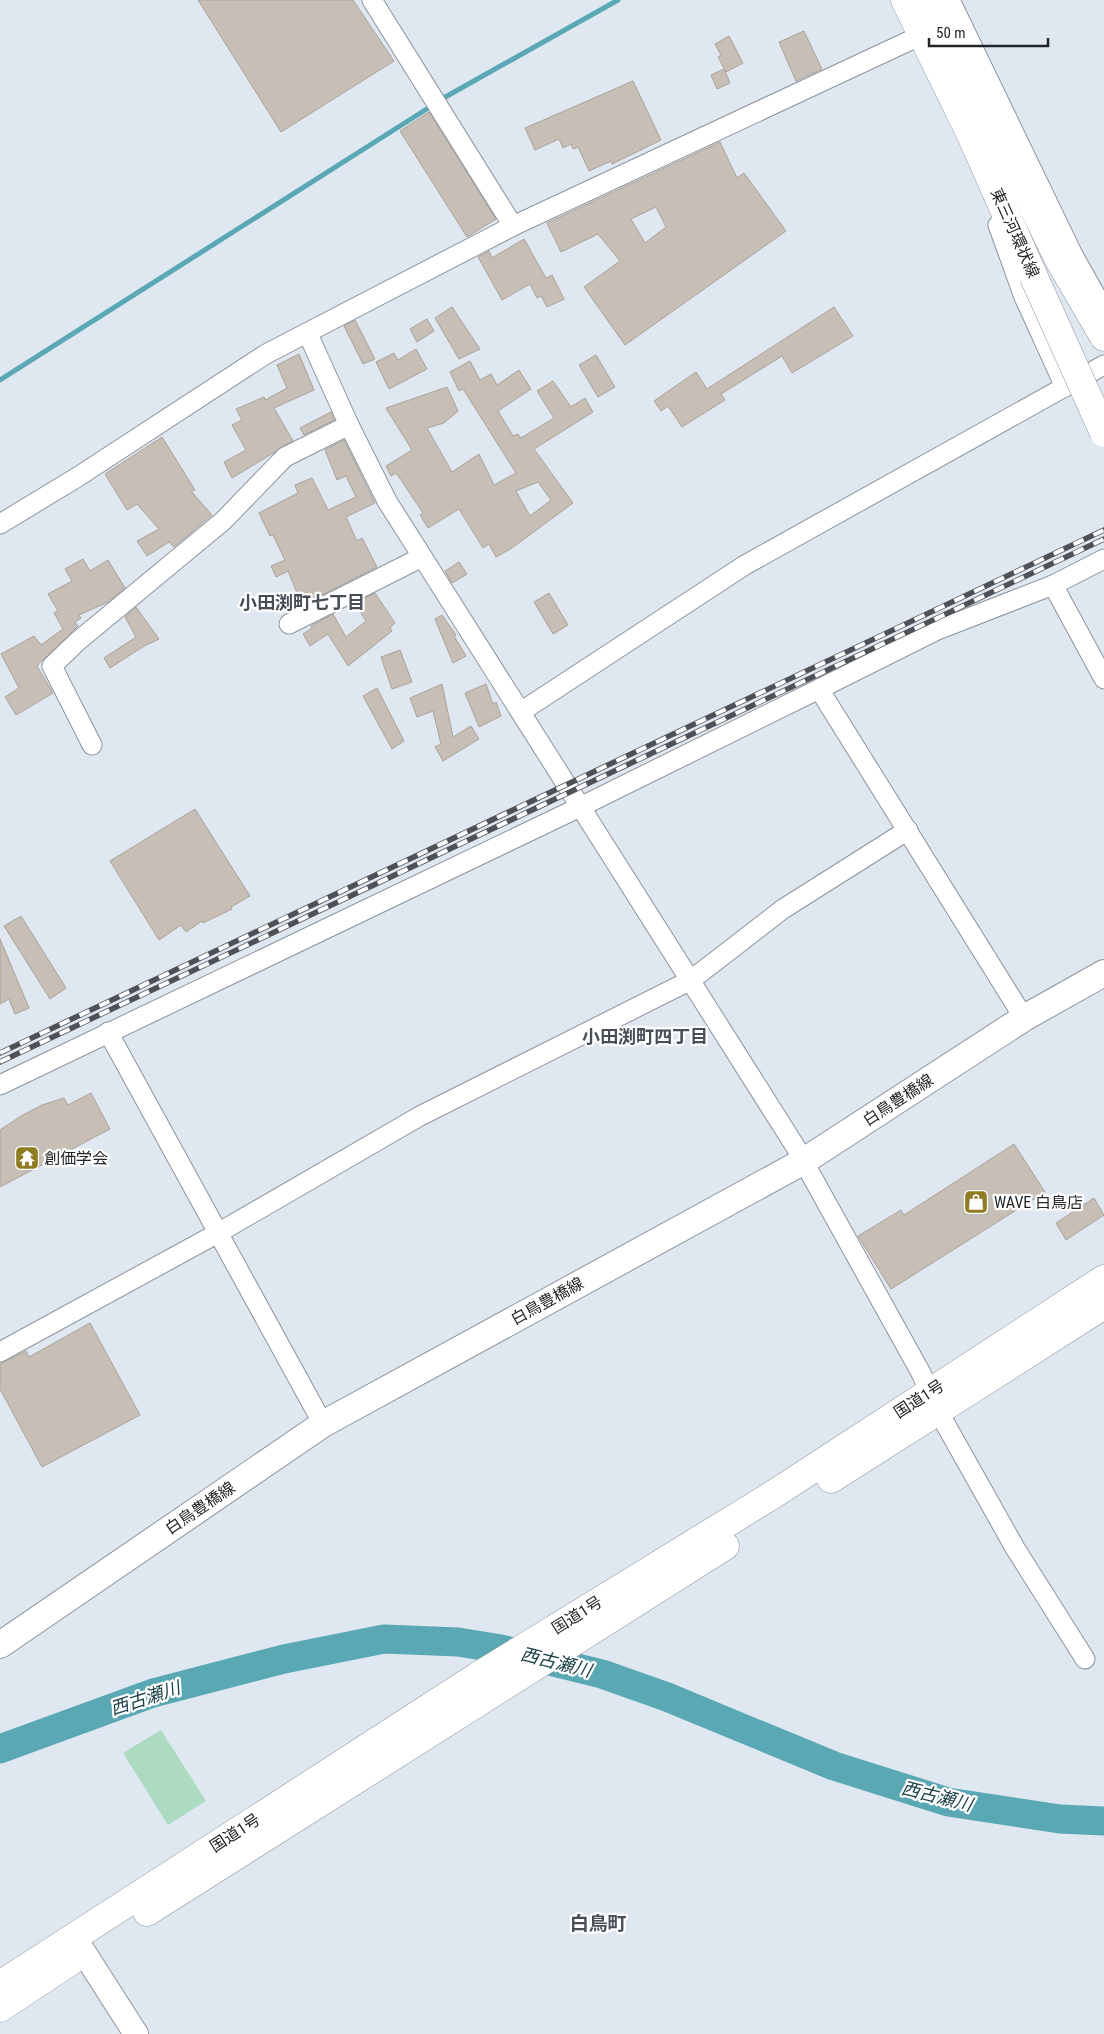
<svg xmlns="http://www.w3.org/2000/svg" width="1104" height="2034" font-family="'Roboto Condensed','Noto Sans JP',sans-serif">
<rect width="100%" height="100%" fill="#dfe7f1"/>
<path fill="#addbc2" d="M161 1730 206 1801 168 1825 123 1753Z"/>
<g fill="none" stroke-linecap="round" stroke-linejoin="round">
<g stroke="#59a8b4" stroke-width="5">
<path d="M440 100 618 0"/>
<path d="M0 380 433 105"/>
</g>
<path stroke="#59a8b4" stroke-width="29" d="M0 1749 153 1693 284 1659 384 1639 458 1642 501 1649 602 1674 667 1697 834 1766 948 1802 1060 1819 1104 1821"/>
</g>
<g fill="#c7beb5" stroke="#aba29a" fill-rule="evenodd">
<path d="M198 0H353L394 61 281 132Z"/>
<path d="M804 31 822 69 796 81 779 42Z"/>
<path d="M729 36 743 63 726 72 718 57 721 55 715 44Z"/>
<path d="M724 69 730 83 717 89 711 75Z"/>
<path d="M633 81 661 140 612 164 611 161 589 171 578 147 573 149 571 144 563 148 559 139 535 150 525 128Z"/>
<path d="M429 112 496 219 467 237 400 131Z"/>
<path d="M720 142 737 178 744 173 786 231 625 345 584 287 620 261 598 234 561 252 547 223ZM656 207 666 227 645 243 631 219Z"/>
<path d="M524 239 546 278 552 275 564 299 547 307 541 296 537 298 530 284 502 300 478 257 489 251 492 258Z"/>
<path d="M452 307 480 349 459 359 435 318Z"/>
<path d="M834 307 853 336 792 373 782 356 721 394 725 400 682 427 668 406 661 411 654 401 696 372 707 389Z"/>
<path d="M427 319 434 331 417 342 410 329Z"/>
<path d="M355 320 375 359 363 364 344 326Z"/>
<path d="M416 349 427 369 389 389 376 362 394 353 398 360Z"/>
<path d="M299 354 314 390 274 408 293 441 232 478 224 462 246 450 232 425 242 420 236 409 264 397 265 400 287 388 277 365Z"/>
<path d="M596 355 615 387 598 397 579 365Z"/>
<path d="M470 361 480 380 491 374 497 385 519 370 531 389 498 411 513 436 518 434 521 438 554 418 537 391 553 381 571 407 585 398 593 412 534 449 573 503 512 548 496 557 489 544 483 548 459 509 428 528 420 515 423 513 399 477 396 473 391 476 386 466 412 450 386 408 447 387 458 411 444 423 427 428 452 472 479 454 494 485 516 473 463 389 459 391 450 372ZM538 482 551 500 530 516 516 491Z"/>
<path d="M331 412 334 420 304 435 300 428Z"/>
<path d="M162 437 195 490 191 491 212 515 174 547 169 542 147 556 137 541 159 529 137 504 127 510 105 474Z"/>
<path d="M344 440 375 503 346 517 357 541 362 538 377 567 302 605 288 571 276 577 271 566 285 560 273 535 270 536 259 513 298 493 295 485 312 478 328 510 356 497 346 476 337 480 325 450Z"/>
<path d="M83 559 90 571 108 560 125 588 108 602 79 615 81 618 75 622 78 626 37 666 53 693 16 715 5 697 19 688 1 654 34 636 41 645 63 629 54 613 58 611 48 594 72 581 65 569Z"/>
<path d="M459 562 467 574 452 583 445 571Z"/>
<path d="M375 593 395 623 390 628 392 631 348 666 328 634 310 646 303 634 312 628 311 626 333 614 346 637 366 621 355 603Z"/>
<path d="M549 593 568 625 553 634 534 602Z"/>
<path d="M136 607 159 639 144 646 110 668 104 658 136 637 125 617Z"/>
<path d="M442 615 456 635 454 636 466 656 453 663 435 619Z"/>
<path d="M400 650 412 682 392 689 381 657Z"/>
<path d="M442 684 453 737 471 726 479 739 443 761 435 747 441 744 433 711 417 717 410 698Z"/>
<path d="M486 684 493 704 496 702 501 716 479 727 465 693Z"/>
<path d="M377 688 404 741 392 749 363 696Z"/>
<path d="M195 809 250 896 231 907 232 909 203 923 202 921 186 932 181 925 159 940 110 861Z"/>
<path d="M21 916 66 988 50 999 4 926Z"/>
<path d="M0 939 29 1008 15 1014 9 999 0 1004Z"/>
<path d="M91 1093 110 1129 0 1187V1130L21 1116 42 1105 64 1098 68 1105Z"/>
<path d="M1014 1144 1045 1192 891 1289 858 1236 901 1210 904 1215Z"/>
<path d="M1094 1198 1104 1215 1066 1240 1056 1223Z"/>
<path d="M90 1323 140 1415 42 1467 0 1389V1364L26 1351 29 1357Z"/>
</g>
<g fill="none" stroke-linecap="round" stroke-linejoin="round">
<defs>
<g id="minor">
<path d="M372 0 513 226"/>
<path d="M950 0 1073 255 1104 310"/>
<path d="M998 225 1024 297 1065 387"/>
<path d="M308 334 349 425 387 501 795 1146 921 1373 938 1411 1015 1548 1085 1659"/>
<path d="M0 524 76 478 266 354 513 226 911 40"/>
<path d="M1104 559 1053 585 1104 679"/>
<path d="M289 624 422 557"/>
<path d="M522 711 745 565 1104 365"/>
<path d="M92 745 52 666 78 641 223 521 285 457 349 425"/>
<path d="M1024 1018 819 689 935 631 1053 585"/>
<path d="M108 1032 323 1424"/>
<path d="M0 1085 580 807 819 689"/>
<path d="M0 1352 218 1233 420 1116 691 980 783 909 908 830"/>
</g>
<path id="tertiary" d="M74 1937 136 2034"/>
<path id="secondary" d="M0 1645 323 1424 804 1161 1024 1018 1104 973"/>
<g id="primary">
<path d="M905 0 971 135 1033 275"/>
<path d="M933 0 1059 260 1104 337"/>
</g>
<g id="trunk">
<path d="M831 1479 1104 1305"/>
<path d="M147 1912 725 1546"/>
<path d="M0 1985 478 1676 774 1494 1104 1279"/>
<path d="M0 2008 71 1961"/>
</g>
</defs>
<use href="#minor" stroke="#8c949d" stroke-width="21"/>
<use href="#tertiary" stroke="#8c949d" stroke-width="26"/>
<use href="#secondary" stroke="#8c949d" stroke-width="28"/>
<use href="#primary" stroke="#8c949d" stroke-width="29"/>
<use href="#trunk" stroke="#8c949d" stroke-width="29"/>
<use href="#minor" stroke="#fff" stroke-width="19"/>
<use href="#tertiary" stroke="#fff" stroke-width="24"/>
<use href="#secondary" stroke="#fff" stroke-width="26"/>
<use href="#primary" stroke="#fff" stroke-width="28"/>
<use href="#trunk" stroke="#fff" stroke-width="28"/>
<defs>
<g id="rail">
<path d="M0 1053 1104 530"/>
<path d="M0 1062 1104 539"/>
</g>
</defs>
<use href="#rail" stroke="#4e5257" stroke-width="5.5"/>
<use href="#rail" stroke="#fff" stroke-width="4" stroke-dasharray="11" stroke-linecap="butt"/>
<defs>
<path id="primary-bridge" d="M1033 275 1104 433"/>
</defs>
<use href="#primary-bridge" stroke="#8c949d" stroke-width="29" stroke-linecap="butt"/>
<use href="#primary-bridge" stroke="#fff" stroke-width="28"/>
</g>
<defs>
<symbol id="temple-square" viewBox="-11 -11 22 22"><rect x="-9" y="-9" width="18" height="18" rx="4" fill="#8f7c22" stroke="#fff"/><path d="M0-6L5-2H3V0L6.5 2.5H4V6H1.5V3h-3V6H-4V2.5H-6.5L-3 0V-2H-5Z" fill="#fff"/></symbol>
<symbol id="shop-square" viewBox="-11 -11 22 22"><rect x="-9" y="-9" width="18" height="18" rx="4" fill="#8f7c22" stroke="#fff"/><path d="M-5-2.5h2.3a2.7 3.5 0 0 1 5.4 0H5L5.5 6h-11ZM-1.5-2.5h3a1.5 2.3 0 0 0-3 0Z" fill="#fff"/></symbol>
</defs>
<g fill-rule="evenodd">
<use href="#temple-square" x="13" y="1144" width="28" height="28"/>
<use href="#shop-square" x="962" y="1188" width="28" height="28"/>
</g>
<g text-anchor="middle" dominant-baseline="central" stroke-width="4.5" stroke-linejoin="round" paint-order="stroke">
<g font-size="16" fill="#232629" stroke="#fff">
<text transform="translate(1015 233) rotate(66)">東三河環状線</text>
<text transform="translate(898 1100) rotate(-33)">白鳥豊橋線</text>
<text transform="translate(547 1301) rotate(-29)">白鳥豊橋線</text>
<text transform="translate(919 1399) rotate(-33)">国道1号</text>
<text transform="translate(200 1508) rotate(-34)">白鳥豊橋線</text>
<text transform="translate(577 1615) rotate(-32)">国道1号</text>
<text transform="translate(235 1833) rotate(-33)">国道1号</text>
</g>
<g font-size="16" fill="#232629" stroke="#fff" text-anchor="start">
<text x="44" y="1158">創価学会</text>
<text x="994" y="1202">WAVE 白鳥店</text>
</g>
<g font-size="18" font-weight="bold" fill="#474e56" stroke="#fff">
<text x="302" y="602">小田渕町七丁目</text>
<text x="645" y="1036">小田渕町四丁目</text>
</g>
<g font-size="18" font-style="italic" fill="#1c4248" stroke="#fff">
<text transform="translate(556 1662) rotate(14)">西古瀬川</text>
<text transform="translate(145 1698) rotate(-18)">西古瀬川</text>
<text transform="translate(937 1796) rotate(14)">西古瀬川</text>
</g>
<g font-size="19" font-weight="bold" fill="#474e56" stroke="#fff">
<text x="598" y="1923">白鳥町</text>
</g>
</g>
<path d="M929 38v8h119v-8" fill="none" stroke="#232629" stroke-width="2.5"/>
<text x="936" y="38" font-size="15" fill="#232629" stroke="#ffffff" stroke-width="4" paint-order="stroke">50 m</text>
</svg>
